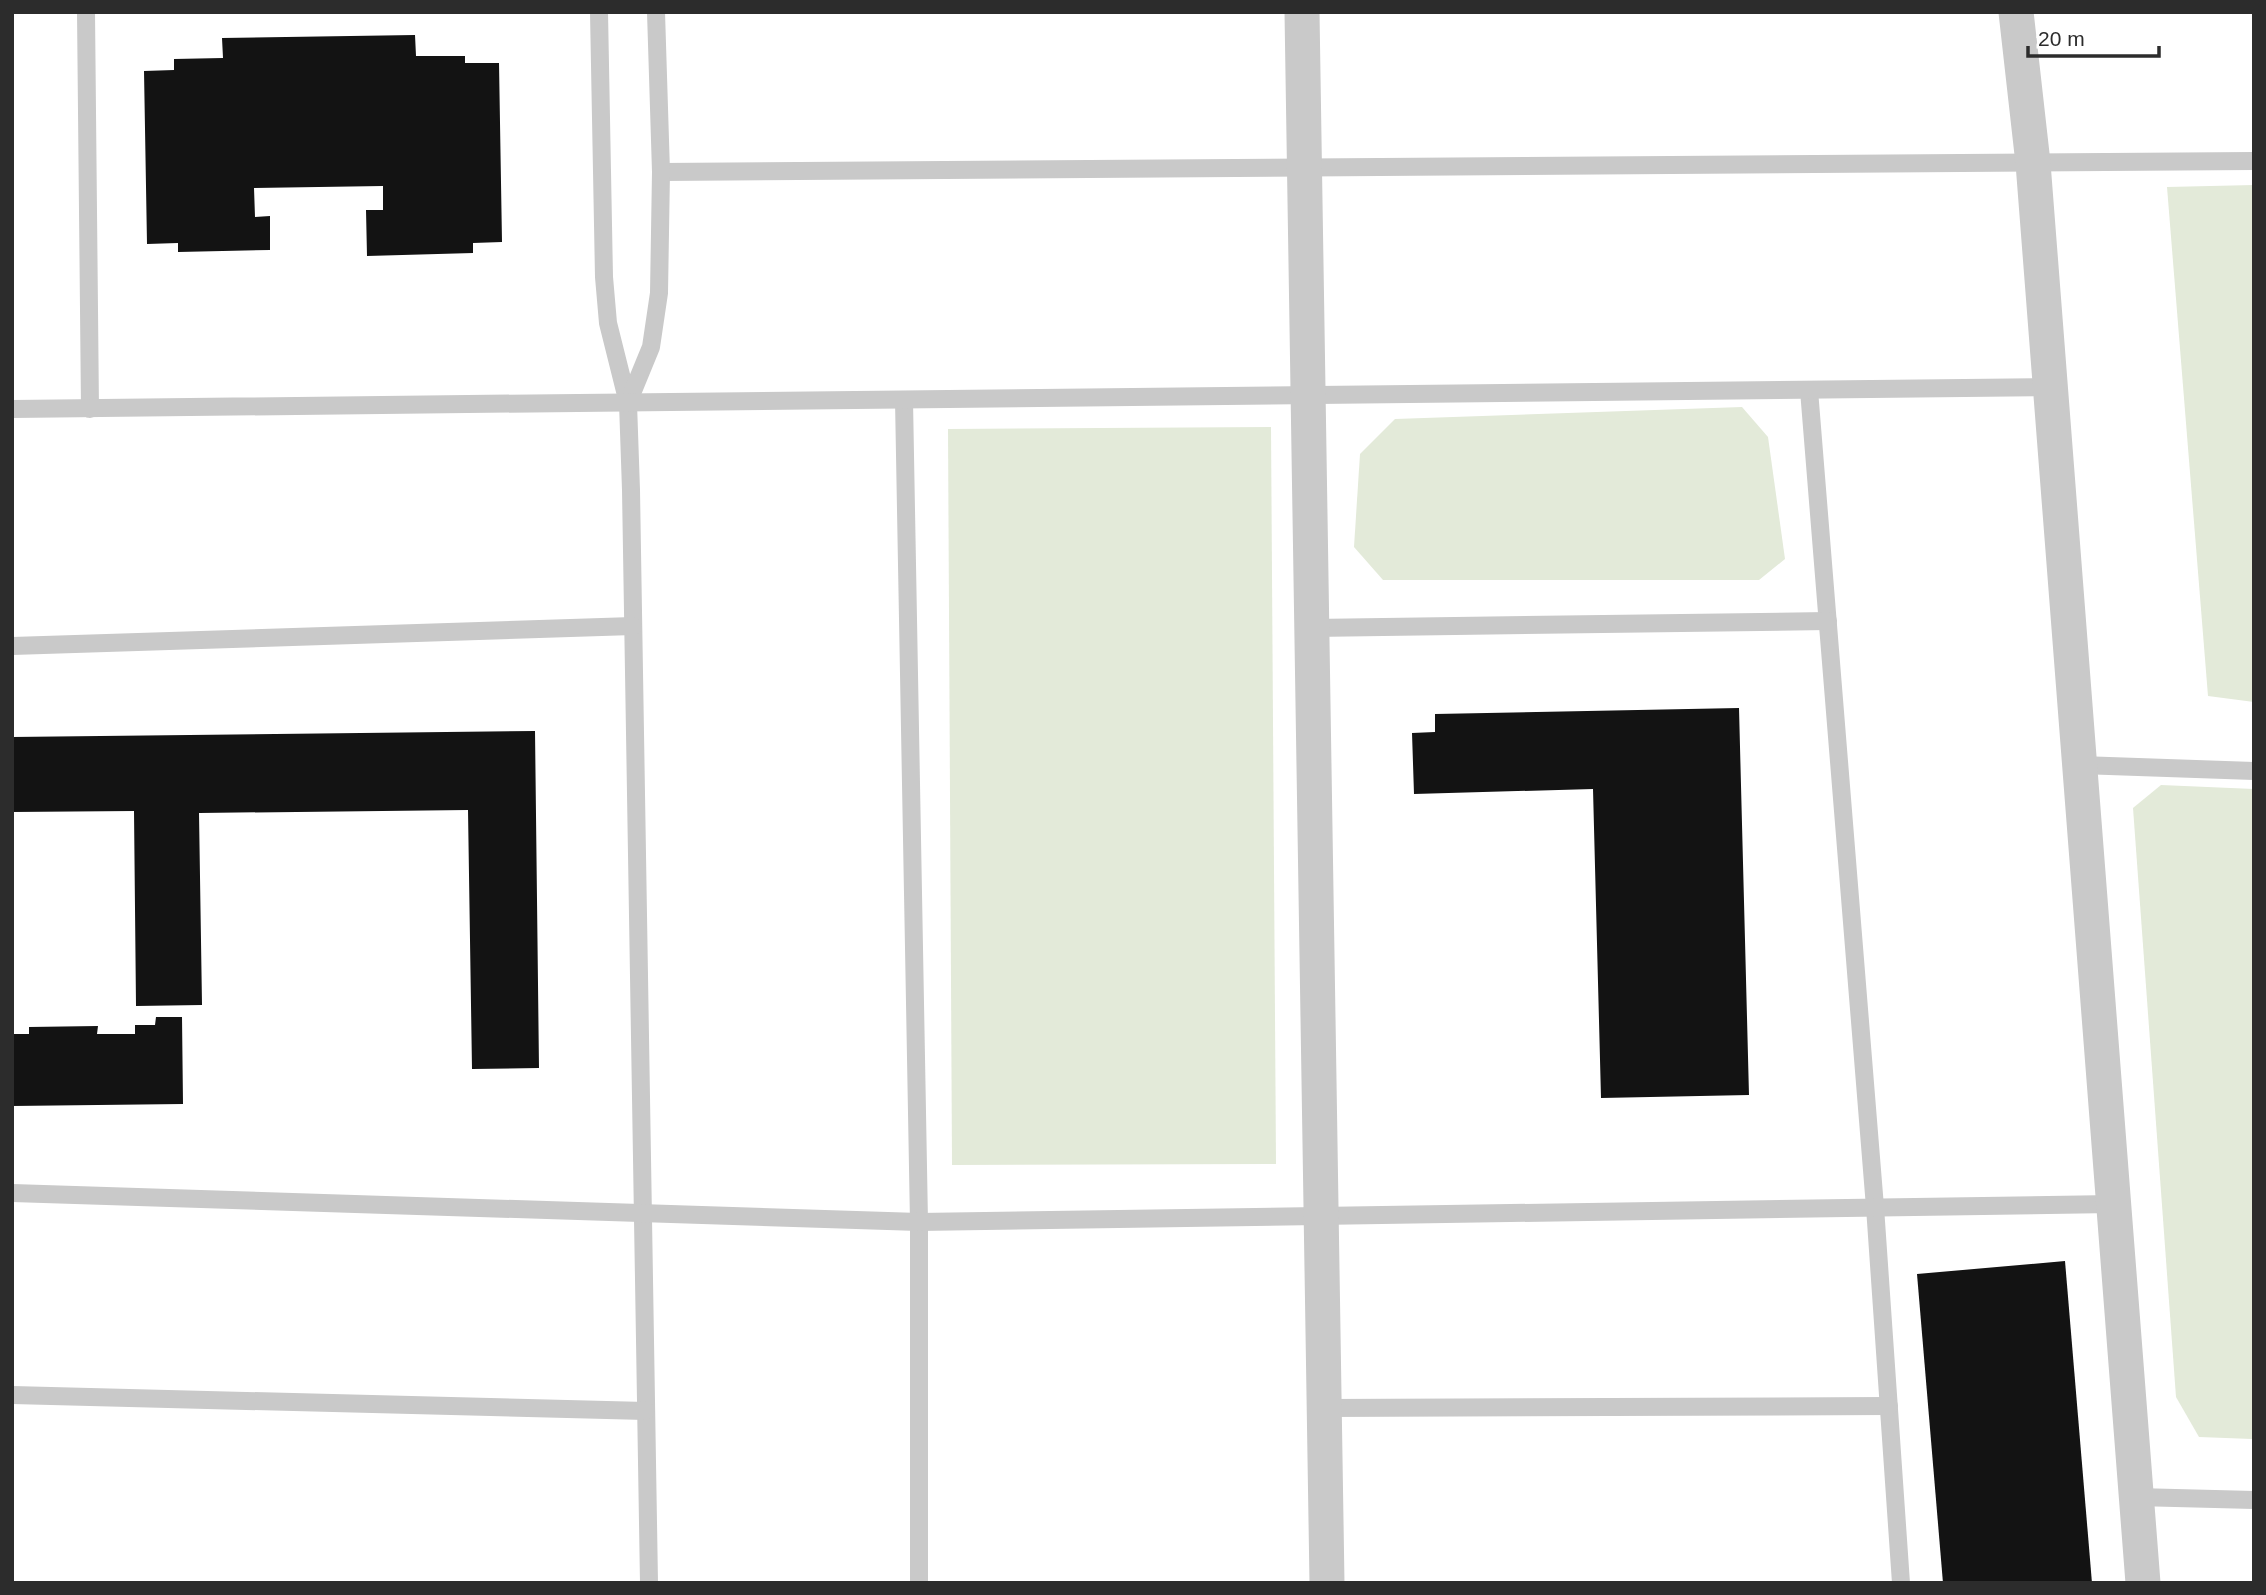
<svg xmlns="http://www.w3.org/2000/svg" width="2266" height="1595" font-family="Arial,sans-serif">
<rect width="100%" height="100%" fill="#fff"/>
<g fill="#e3ead9">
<path d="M2254 185V702L2208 696 2167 187Z"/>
<path d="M1742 407 1768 437 1785 559 1759 580H1383L1354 547 1360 454 1395 419Z"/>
<path d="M1271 427 1276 1164 952 1165 948 429Z"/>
<path d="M2161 785 2254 789 2252 1439 2199 1437 2176 1397 2133 808Z"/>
</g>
<g fill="#131313">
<path d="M415 35 416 56H465V63H499L502 242 473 243V253L367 256 366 210H383V186L254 188 255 217 270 216V250L178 252V243L147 244 144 71 174 70V59L223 58 222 38Z"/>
<path d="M1739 708 1749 1095 1601 1098 1593 789 1414 794 1412 733 1435 732V714Z"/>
<path d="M535 731 539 1068 472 1069 468 810 199 813 202 1005 136 1006 134 811 12 812V737Z"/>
<path d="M156 1017H182L183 1104 12 1106V1034H29V1027L98 1026 97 1034H135V1025H155Z"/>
<path d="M2065 1261 2092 1583H1943L1917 1274Z"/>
</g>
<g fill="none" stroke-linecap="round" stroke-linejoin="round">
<g stroke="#c9c9c9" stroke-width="18">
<path d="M86 12 90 409"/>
<path d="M599 12 604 277 608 323 628 403 631 490 649 1583"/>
<path d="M661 172 2254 161"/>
<path d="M1809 390 1875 1207 1901 1583"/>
<path d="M904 400 919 1222V1583"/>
<path d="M628 403 651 347 659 293 661 172 656 12"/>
<path d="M12 409 2050 387"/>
<path d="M1312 628 1828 621"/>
<path d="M12 646 633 626"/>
<path d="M2080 765 2254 771"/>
<path d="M12 1193 919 1222 2113 1204"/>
<path d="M12 1395 646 1411"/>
<path d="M1324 1408 1889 1406"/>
<path d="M2136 1497 2254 1500"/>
</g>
<g stroke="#c9c9c9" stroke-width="35">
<path d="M1302 12 1327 1583"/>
<path d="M2016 12 2033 163 2143 1583"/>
</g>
</g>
<rect width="2266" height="1595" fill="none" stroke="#2c2c2c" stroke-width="28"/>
<path d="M2028 46v10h131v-10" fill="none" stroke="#2c2c2c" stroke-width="3.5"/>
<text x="2038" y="46" font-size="21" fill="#2c2c2c" stroke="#ffffff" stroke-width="5" paint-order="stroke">20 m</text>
</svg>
